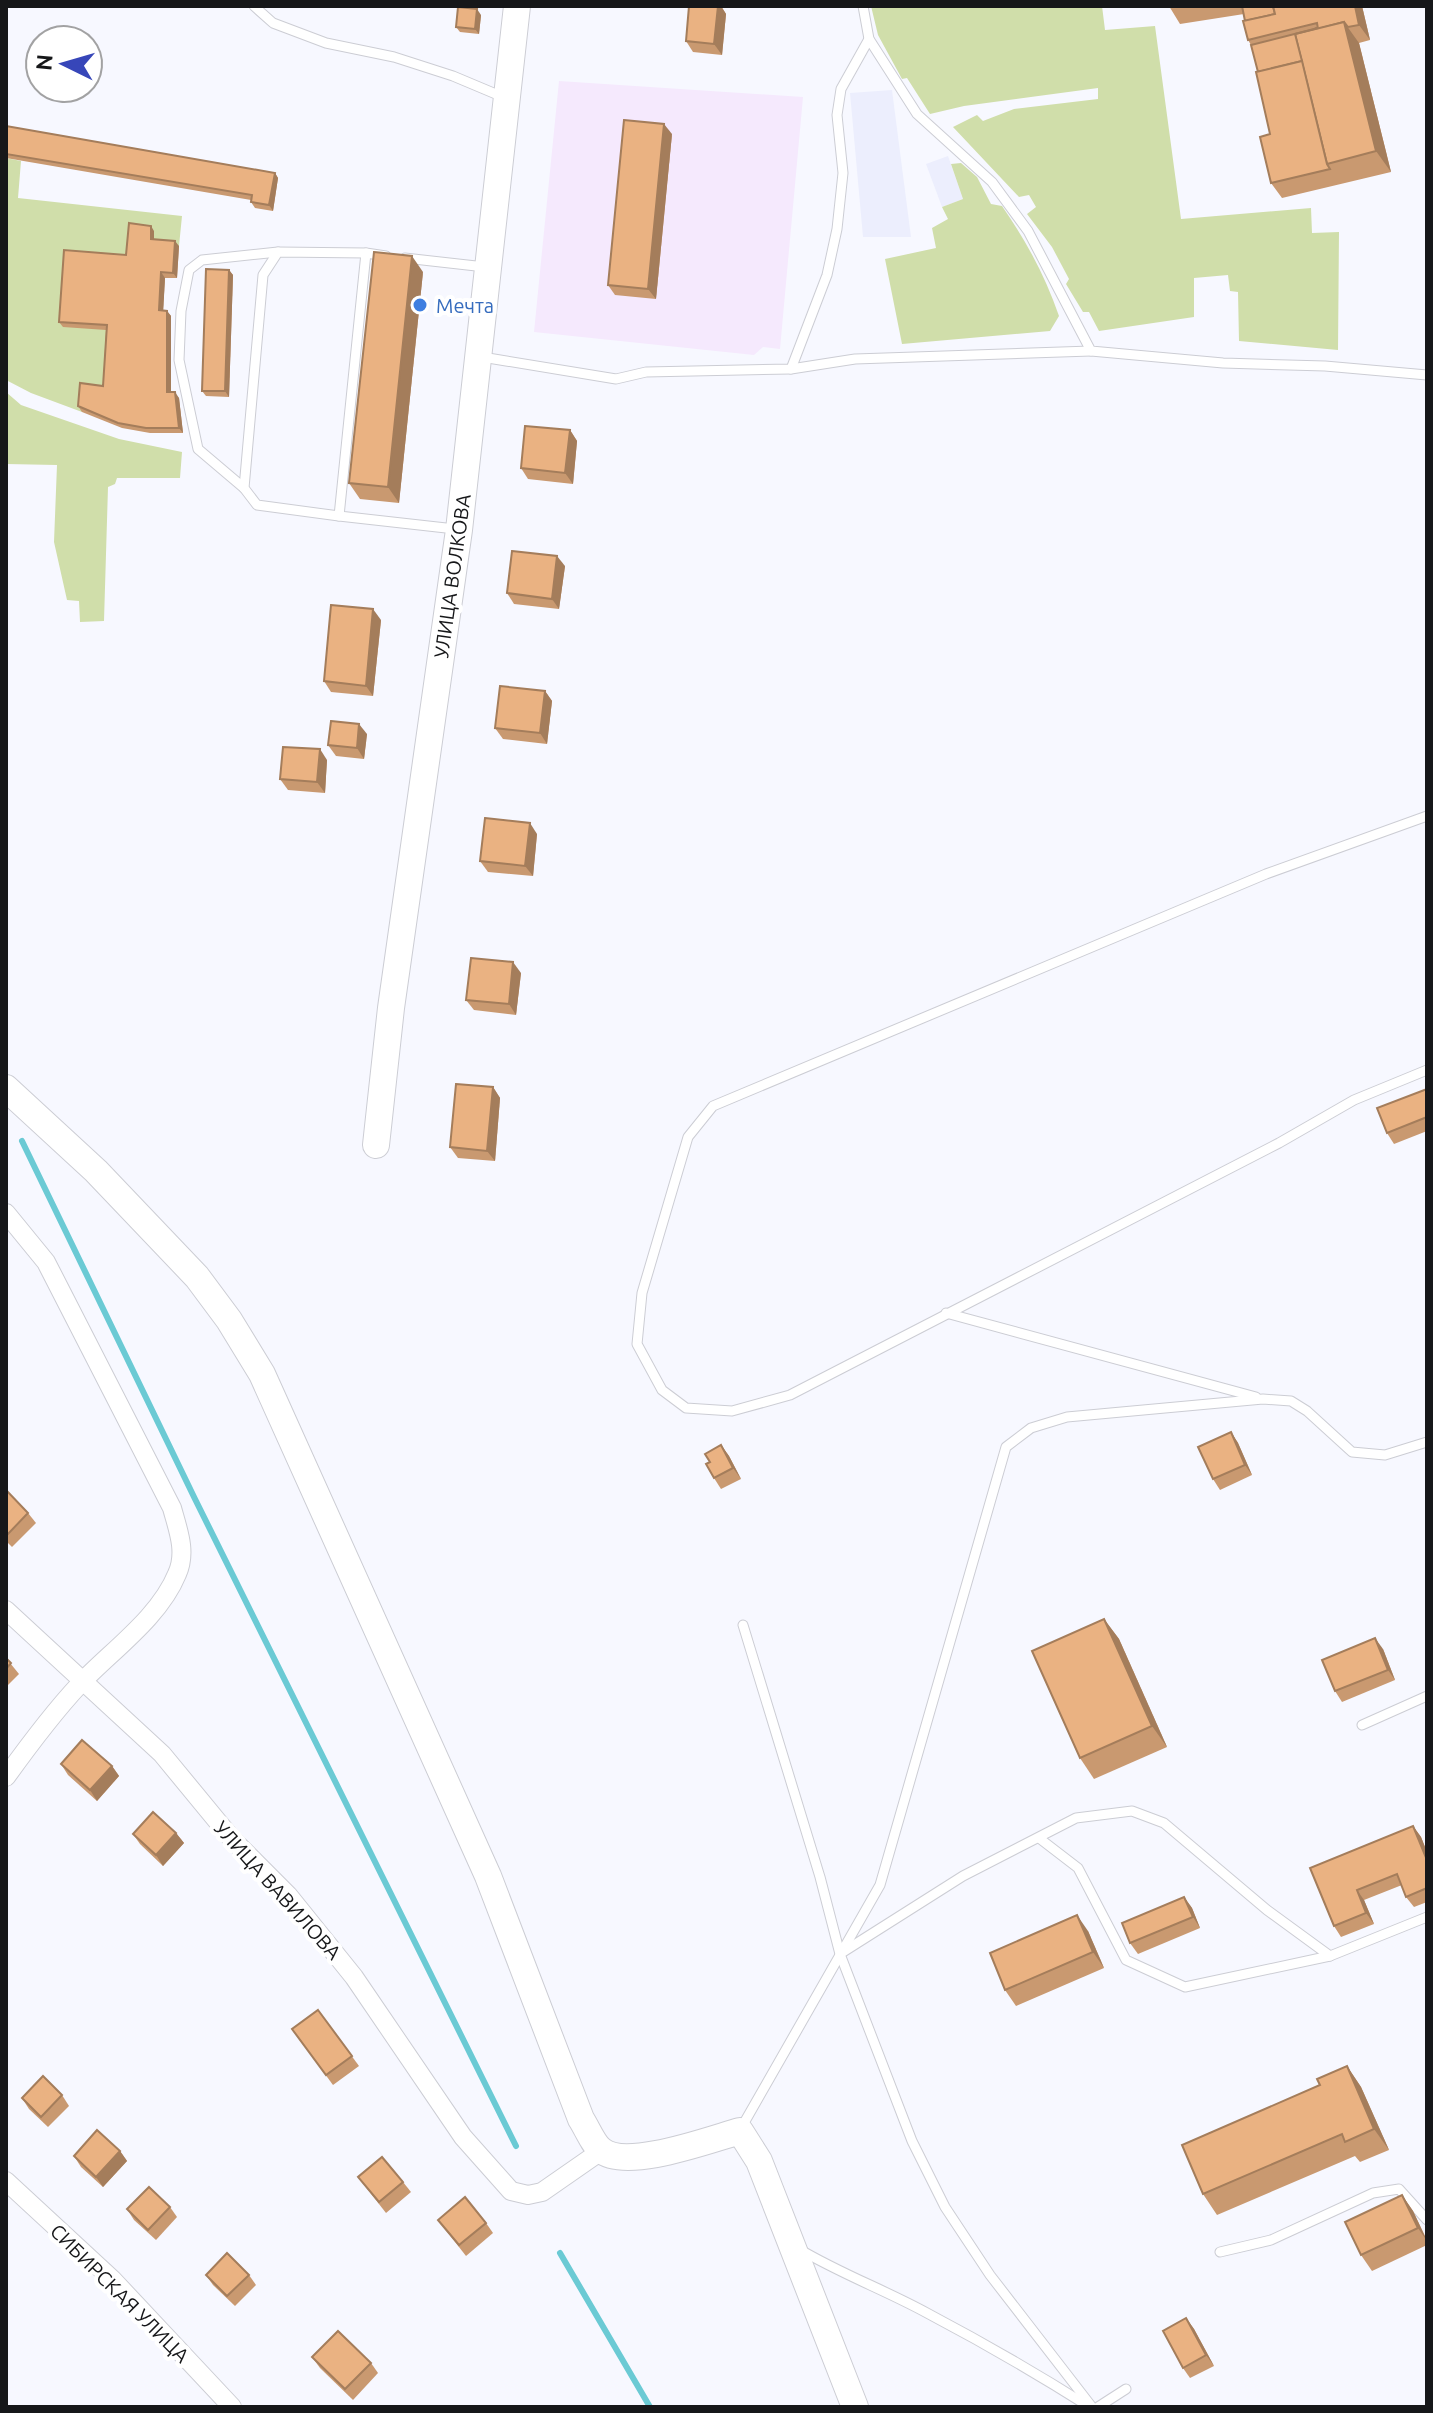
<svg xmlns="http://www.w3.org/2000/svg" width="1433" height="2413" font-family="Ubuntu,sans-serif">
<rect width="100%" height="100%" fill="#f7f8ff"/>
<g fill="#eceefd">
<path d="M892 90 911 237H863L850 93Z"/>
<path d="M948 156 963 199 942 207 926 164Z"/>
</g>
<path fill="#f5e9fd" d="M559 81 803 97 780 349 763 347 754 355 534 332Z"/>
<g fill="#d0deaa">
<path d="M871 6H1102L1105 30 1155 26 1181 219 1311 208 1312 233 1339 232 1338 350 1239 341 1238 292 1230 291 1228 275 1194 278V317L1099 331 1089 312H1083L1066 284 1069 279 1052 247 1027 214 1036 207 1029 195 1019 197 953 127 977 115 983 121 1014 109 1098 99V88L964 106 930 114 907 78 902 79 878 35Z"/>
<path d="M6 158 21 161 18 198 182 216 179 246 154 245 110 331 107 391 84 388 82 412 31 393 6 380Z"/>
<path d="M961 163 977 177 991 204 1002 206C1026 241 1045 275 1059 316L1050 331 902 344 885 259 936 248 932 228 948 219 942 207 963 199 951 164Z"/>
<path d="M6 392 21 405 119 439 182 452 180 478H117L115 484 108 487 104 621 80 622 79 601 67 600 54 542 57 465 6 464Z"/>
</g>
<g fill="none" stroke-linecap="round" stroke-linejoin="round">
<g stroke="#6bcad4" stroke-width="6">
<path d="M22 1141 195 1499 516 2146"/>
<path d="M560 2253 650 2407"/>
</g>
<defs>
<g id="lane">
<path d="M254 6 273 23 326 43 394 57 453 76 503 97"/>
<path d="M863 6 869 39 917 114 992 182 1028 231 1091 351 1223 363 1325 366 1427 375"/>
<path d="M386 256 366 253 339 516 455 529"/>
<path d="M405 258 485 267"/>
<path d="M482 357 616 379 646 372 791 369 855 359 1091 351"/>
<path d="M791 369 827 275 837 229 843 173 837 115 841 89 869 39"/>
<path d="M244 488 198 449 179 360 181 311 189 270 202 260 278 252"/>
<path d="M339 516 257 505 244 488 263 275 278 252 366 253"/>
<path d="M1427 816 1266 874 713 1106 688 1137 642 1293 637 1344 662 1390 686 1408 732 1411 790 1395 1279 1143 1354 1100 1427 1070"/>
<path d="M946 1313 1256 1397"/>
<path d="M743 1625 820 1877 840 1954 912 2141 945 2207 990 2275 1092 2407"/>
<path d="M1362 1725 1427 1696"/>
<path d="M1039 1838 1078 1868 1126 1960 1185 1987 1330 1956 1427 1917"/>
<path d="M843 1952 963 1876 1076 1818 1132 1811 1164 1823 1267 1910 1330 1956"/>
<path d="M740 2130 880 1885 1006 1447 1031 1428 1067 1417 1263 1399 1291 1401 1307 1411 1352 1452 1385 1455 1427 1442"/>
<path d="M799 2249C841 2274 885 2290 927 2313 982 2342 1036 2373 1088 2406"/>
<path d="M1220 2252 1271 2240 1373 2193 1399 2189 1427 2220"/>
<path d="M1098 2407 1126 2389"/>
</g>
<g id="street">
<path d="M6 1213 46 1262 172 1508C178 1530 187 1552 177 1574 159 1618 111 1651 79 1685 52 1714 29 1745 6 1777"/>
<path d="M6 1610 162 1754 232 1839 288 1895 354 1977 463 2137 511 2191 528 2195 542 2192 601 2151"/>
<path d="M6 2181 112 2279 232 2407"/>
</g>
<g id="secondary">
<path d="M6 1088 96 1171 197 1277 229 1320 262 1374 488 1876 581 2119C587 2128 593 2144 601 2150 626 2171 711 2139 740 2131L759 2161 855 2407"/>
<path d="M376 1145 391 1008 459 530 517 6"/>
</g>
</defs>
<use href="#lane" stroke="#cccdd4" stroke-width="11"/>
<use href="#street" stroke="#cccdd4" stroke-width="20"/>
<use href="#secondary" stroke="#cccdd4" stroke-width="28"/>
<use href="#lane" stroke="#fff" stroke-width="9"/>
<use href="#street" stroke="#fff" stroke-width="18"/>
<use href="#secondary" stroke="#fff" stroke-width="26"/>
</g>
<g fill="#c99970">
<path d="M689 6H721L726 14 722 55 693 52 686 41Z"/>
<path d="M1169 6H1362L1370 40 1359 43 1391 172 1282 198 1271 183 1270 134 1258 72 1251 45 1248 40 1244 14 1180 24Z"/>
<path d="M481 15 479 34 460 32 456 27Z"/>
<path d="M6 126 275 173 278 178 273 211 255 208 251 202V200L6 158Z"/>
<path d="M672 134 656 299 615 295 608 285Z"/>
<path d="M154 231V240L179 246 177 278H165L163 310 167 311 171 316V392L179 398 183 433H150L122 428 82 412 78 406 103 386 106 330 63 327 59 322 126 255Z"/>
<path d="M229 270 233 275 229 397 206 396 202 391Z"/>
<path d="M423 272 399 503 360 499 349 483Z"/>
<path d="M570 430 577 441 573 484 528 479 521 468Z"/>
<path d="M565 566 559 609 514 604 507 593Z"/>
<path d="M381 620 373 696 331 692 324 681Z"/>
<path d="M545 691 552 701 547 744 503 739 495 728Z"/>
<path d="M367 734 364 759 336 756 328 745Z"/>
<path d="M327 760 325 793 288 790 280 779Z"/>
<path d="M537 834 533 876 488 872 480 861Z"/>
<path d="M521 973 516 1015 474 1010 466 1000Z"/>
<path d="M493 1087 500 1098 495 1161 458 1158 450 1147Z"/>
<path d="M1427 1089V1131L1394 1144 1387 1133Z"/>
<path d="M1231 1432 1238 1443 1252 1475 1220 1490 1213 1479Z"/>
<path d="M721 1445 729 1456 741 1479 721 1489 714 1478Z"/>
<path d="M6 1490 28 1513 36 1523 12 1547 6 1541Z"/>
<path d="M1104 1619 1119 1639 1167 1747 1094 1779 1080 1758Z"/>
<path d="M1383 1649 1395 1680 1342 1702 1335 1691Z"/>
<path d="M6 1658 19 1674 6 1687Z"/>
<path d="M61 1764 112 1766 119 1776 97 1801 68 1775Z"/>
<path d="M1413 1826 1421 1837 1427 1852V1902L1414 1907 1406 1897 1402 1885 1364 1900 1374 1924 1341 1937 1334 1926 1310 1868Z"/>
<path d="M176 1833 184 1843 163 1866 140 1844 133 1834Z"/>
<path d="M1184 1897 1192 1908 1200 1928 1138 1954 1130 1943Z"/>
<path d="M1088 1931 1104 1968 1016 2006 1005 1990Z"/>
<path d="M318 2010 359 2066 333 2085 292 2029Z"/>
<path d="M1347 2066 1361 2087 1389 2150 1360 2162 1355 2156 1217 2215 1203 2194 1320 2085Z"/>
<path d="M62 2095 69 2106 48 2127 29 2109 22 2098Z"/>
<path d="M120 2151 127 2161 103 2187 81 2167 74 2156Z"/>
<path d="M358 2177 403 2182 411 2192 386 2213Z"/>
<path d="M1402 2195 1413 2211 1427 2240V2245L1372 2271 1361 2255Z"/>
<path d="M170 2207 177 2217 156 2240 134 2220 127 2209Z"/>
<path d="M438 2220 486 2223 493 2233 466 2256Z"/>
<path d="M206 2275H249L256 2285 235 2306 213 2285Z"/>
<path d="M1186 2318 1194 2329 1214 2366 1190 2378 1183 2368Z"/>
<path d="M312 2357 371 2363 378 2373 353 2400 320 2368Z"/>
</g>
<g fill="#a47d5b">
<path d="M718 6H721L726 14 722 55 714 44Z"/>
<path d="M1355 6H1362L1370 40 1359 25Z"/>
<path d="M477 9 481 15 479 34 475 29Z"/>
<path d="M1344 22 1359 43 1391 172 1376 151Z"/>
<path d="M664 124 672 134 656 299 648 289Z"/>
<path d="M275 173 278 178 273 211 269 205Z"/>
<path d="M151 226 154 231V245L151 239Z"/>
<path d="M175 241 179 246 177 278 173 273Z"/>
<path d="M412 256 423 272 399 503 388 487Z"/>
<path d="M229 270 233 275 229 397 225 391Z"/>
<path d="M161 272 165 278 163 315 159 310Z"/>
<path d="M167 311 171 316V397L167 392Z"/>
<path d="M175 392 179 398 183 433 179 428Z"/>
<path d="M570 430 577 441 573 484 565 473Z"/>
<path d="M557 556 565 566 559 609 552 599Z"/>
<path d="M373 609 381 620 373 696 366 686Z"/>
<path d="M545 691 552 701 547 744 540 733Z"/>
<path d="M359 724 367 734 364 759 357 748Z"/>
<path d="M320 749 327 760 325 793 317 782Z"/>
<path d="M530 823 537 834 533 876 525 866Z"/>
<path d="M513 962 521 973 516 1015 509 1004Z"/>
<path d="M493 1087 500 1098 495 1161 487 1151Z"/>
<path d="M1231 1432 1238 1443 1252 1475 1245 1465Z"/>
<path d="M721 1445 729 1456 741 1479 733 1468Z"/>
<path d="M1104 1619 1119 1639 1167 1747 1152 1726Z"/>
<path d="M1375 1638 1383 1649 1395 1680 1388 1670Z"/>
<path d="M112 1766 119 1776 97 1801 90 1790Z"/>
<path d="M1413 1826 1421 1837 1427 1852V1860Z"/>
<path d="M176 1833 184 1843 163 1866 156 1855Z"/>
<path d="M1357 1890 1364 1900 1374 1924 1366 1913Z"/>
<path d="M1184 1897 1192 1908 1200 1928 1193 1917Z"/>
<path d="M1077 1915 1088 1931 1104 1968 1093 1952Z"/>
<path d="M1347 2066 1361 2087 1389 2150 1374 2129Z"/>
<path d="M120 2151 127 2161 103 2187 96 2177Z"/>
<path d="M1402 2195 1413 2211 1427 2241 1418 2228Z"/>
<path d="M1186 2318 1194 2329 1214 2366 1206 2355Z"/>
</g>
<g fill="#eab282" stroke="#a47d5b" stroke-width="2">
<path d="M689 6H718L714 44 686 41Z"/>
<path d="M1242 6H1273L1275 14 1245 21Z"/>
<path d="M1273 6H1355L1359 25 1348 27 1344 22 1318 29 1317 23 1248 40 1243 21 1275 14Z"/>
<path d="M458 7 477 9 475 29 456 27Z"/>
<path d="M1344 22 1376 151 1327 164 1295 34Z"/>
<path d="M1318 28 1295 34 1302 61 1258 72 1251 45Z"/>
<path d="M1302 61 1327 164 1330 169 1271 183 1260 137 1270 134 1256 72Z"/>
<path d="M624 120 664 124 648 289 608 285Z"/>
<path d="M6 126 275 173 269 205 251 202 252 195 6 154Z"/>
<path d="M129 223 151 226V239L175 241 173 273 161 272 159 310 167 311V392H175L179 428H146L118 423 78 406 80 383 103 386 107 325 59 322 64 250 126 255Z"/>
<path d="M374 252 412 256 388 487 349 483Z"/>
<path d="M206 269 229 270 225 391H202Z"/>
<path d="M525 426 570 430 565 473 521 468Z"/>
<path d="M512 551 557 556 552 599 507 593Z"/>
<path d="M331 605 373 609 366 686 324 681Z"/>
<path d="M500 686 545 691 540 733 495 728Z"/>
<path d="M331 721 359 724 357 748 328 745Z"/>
<path d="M283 747 320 749 317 782 280 779Z"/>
<path d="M485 818 530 823 525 866 480 861Z"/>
<path d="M471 958 513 962 509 1004 466 1000Z"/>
<path d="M456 1084 493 1087 487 1151 450 1147Z"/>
<path d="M1427 1089V1117L1387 1133 1377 1108Z"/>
<path d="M1231 1432 1245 1465 1213 1479 1198 1447Z"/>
<path d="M721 1445 733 1468 714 1478 706 1464 710 1462 705 1454Z"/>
<path d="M6 1490 28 1513 6 1536Z"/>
<path d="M1104 1619 1152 1726 1080 1758 1032 1651Z"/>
<path d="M1375 1638 1388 1670 1335 1691 1322 1660Z"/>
<path d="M6 1658 11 1663 6 1669Z"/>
<path d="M82 1740 112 1766 90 1790 61 1764Z"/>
<path d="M153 1812 176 1833 156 1855 133 1834Z"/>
<path d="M1413 1826 1427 1860V1888L1406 1897 1397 1874 1357 1890 1366 1913 1334 1926 1310 1868Z"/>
<path d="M1184 1897 1193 1917 1130 1943 1122 1923Z"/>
<path d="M1077 1915 1093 1952 1005 1990 990 1953Z"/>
<path d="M318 2010 352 2056 326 2075 292 2029Z"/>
<path d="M1347 2066 1374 2129 1345 2142 1342 2134 1203 2194 1182 2145 1320 2085 1317 2079Z"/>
<path d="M43 2076 62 2095 41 2117 22 2098Z"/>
<path d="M97 2130 120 2151 96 2177 74 2156Z"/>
<path d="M382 2157 403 2182 379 2202 358 2177Z"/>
<path d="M149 2187 170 2207 148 2230 127 2209Z"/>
<path d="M1402 2195 1418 2228 1361 2255 1345 2222Z"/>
<path d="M465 2197 486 2223 459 2245 438 2220Z"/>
<path d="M227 2253 249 2275 227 2296 206 2275Z"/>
<path d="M1186 2318 1206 2355 1183 2368 1163 2331Z"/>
<path d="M338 2331 371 2363 345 2389 312 2357Z"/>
</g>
<circle fill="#3f7fe0" stroke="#fff" stroke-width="3" cx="420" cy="305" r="8"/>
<g text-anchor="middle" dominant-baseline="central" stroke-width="8" stroke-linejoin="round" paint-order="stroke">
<g font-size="20" fill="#366cbe" stroke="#fff" text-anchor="start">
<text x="436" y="305">Мечта</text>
</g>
<g font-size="20" fill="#161719" stroke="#fff">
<text transform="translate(452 576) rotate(-82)">УЛИЦА ВОЛКОВА</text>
<text transform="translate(278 1890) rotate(48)">УЛИЦА ВАВИЛОВА</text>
<text transform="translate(120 2293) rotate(45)">СИБИРСКАЯ УЛИЦА</text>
</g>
</g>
<rect width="1433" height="2413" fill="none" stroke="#161719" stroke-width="16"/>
<g transform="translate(64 64) rotate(275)"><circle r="38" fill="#ffffff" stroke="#a2a2a3" stroke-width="2"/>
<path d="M0-6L14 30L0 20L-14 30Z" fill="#3746b9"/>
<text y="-12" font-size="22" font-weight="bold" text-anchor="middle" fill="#161719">N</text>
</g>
</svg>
